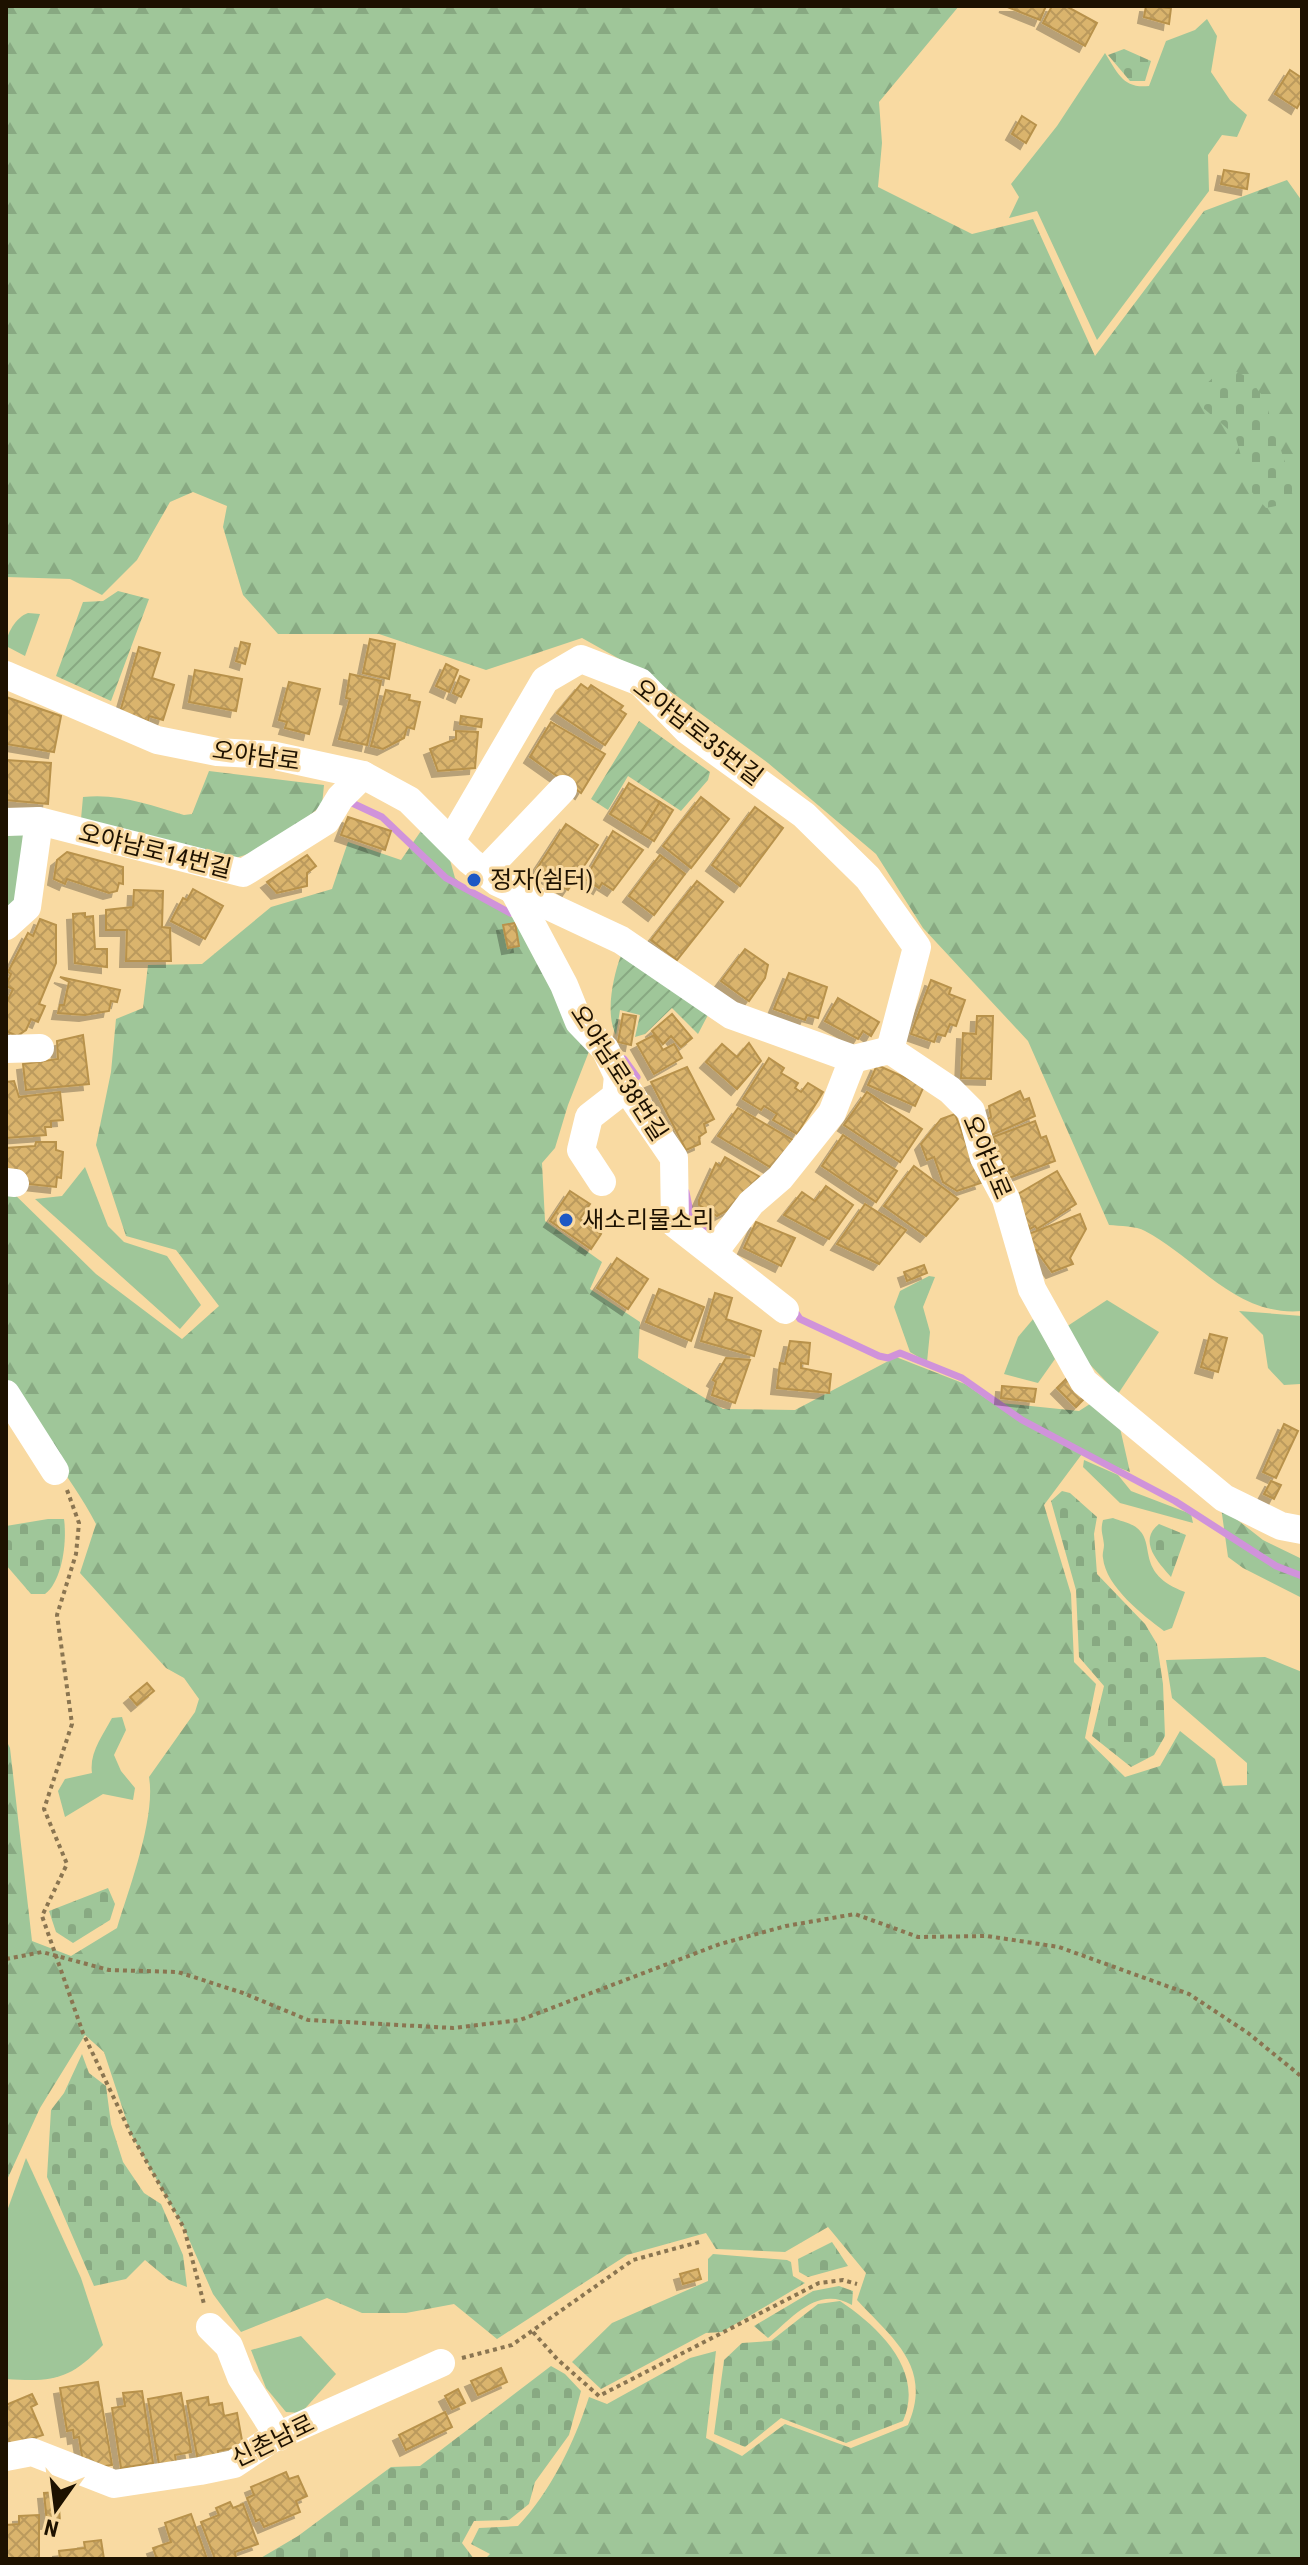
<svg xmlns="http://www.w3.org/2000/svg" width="1308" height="2565" font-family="'Roboto Condensed','Noto Sans KR',sans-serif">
<defs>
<pattern id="forest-firs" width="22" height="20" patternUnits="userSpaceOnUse" patternTransform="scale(2)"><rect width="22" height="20" fill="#9fc699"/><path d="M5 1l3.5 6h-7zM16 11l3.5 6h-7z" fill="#88a982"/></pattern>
<pattern id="cemetery-stones" width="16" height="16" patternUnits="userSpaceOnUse" patternTransform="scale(2)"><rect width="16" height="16" fill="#9fc699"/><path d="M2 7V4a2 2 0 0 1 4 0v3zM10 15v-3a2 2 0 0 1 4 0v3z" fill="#88a982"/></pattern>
<pattern id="garden-furrows" width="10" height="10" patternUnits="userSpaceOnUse" patternTransform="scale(2)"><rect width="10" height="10" fill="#9fc699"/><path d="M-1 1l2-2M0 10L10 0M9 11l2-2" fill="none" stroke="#88a982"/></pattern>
<pattern id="building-cross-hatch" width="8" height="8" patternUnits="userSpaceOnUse" patternTransform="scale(2)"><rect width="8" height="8" fill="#dab46d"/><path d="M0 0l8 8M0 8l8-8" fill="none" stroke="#bb9a5d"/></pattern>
<filter id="shadow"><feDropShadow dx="-6" dy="6" stdDeviation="0" flood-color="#0004"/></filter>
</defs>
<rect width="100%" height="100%" fill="#f9daa2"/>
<g fill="#9fc699">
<path d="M1207 19 1217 36 1211 72 1230 100 1247 115 1237 137 1222 135 1208 155 1209 191 1097 340 1037 211 1009 218 1019 197 1011 184 1057 126 1105 53C1118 73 1123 89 1149 86L1166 41 1195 30Z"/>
<path d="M28 613 40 614 25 656 6 646C6 634 16 617 28 613Z"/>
<path d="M23 834 21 898 6 914V836Z"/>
<path d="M85 1167 108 1226 124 1242 167 1256 201 1305 180 1329 35 1199 62 1196Z"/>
<path d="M929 1276 935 1277 923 1307 930 1332 927 1362 910 1352 894 1307 900 1291Z"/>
<path d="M1107 1300 1159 1332 1118 1394 1077 1351 1066 1327Z"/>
<path d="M1239 1311 1302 1316 1300 1384 1284 1385 1268 1368 1263 1335Z"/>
<path d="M1034 1318 1055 1359 1038 1383 1004 1374 1018 1337Z"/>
<path d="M1084 1460 1118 1475 1131 1491 1191 1514 1193 1523 1120 1503 1083 1467Z"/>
<path d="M1113 1518C1120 1521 1131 1523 1137 1528 1157 1544 1134 1573 1185 1592L1172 1628 1164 1631C1143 1615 1106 1587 1103 1558 1102 1554 1104 1549 1104 1545 1103 1534 1100 1531 1103 1520Z"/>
<path d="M122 1717 126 1730 114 1755 121 1771 135 1788 133 1800 103 1794 65 1817 58 1791 65 1779 92 1773C89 1753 103 1735 112 1718Z"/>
<path d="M26 2158 81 2278 103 2345C70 2380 53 2382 6 2379V2214Z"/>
<path d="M301 2336 336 2374 301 2413 286 2412 266 2388 251 2350Z"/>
</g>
<g fill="url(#forest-firs)">
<path d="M6 6H959L879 102 882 143 878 187 972 234 1033 219 1095 356 1204 211 1287 180 1302 201V1311C1236 1317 1198 1259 1145 1231 1136 1226 1120 1226 1109 1225L1028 1041 923 928 876 854 768 763 648 675 582 638 486 670 379 634H278L243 595 223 527 227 506 193 492 170 502 137 560 102 595 70 579 6 577Z"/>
<path d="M209 771 324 785 322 805C297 826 263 853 231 859L81 819 83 797C119 793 150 805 184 815L192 814Z"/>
<path d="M423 828 450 860 455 878 477 897 517 920 590 1049 568 1105 555 1148 542 1163 545 1221 602 1262 590 1289 640 1322 638 1358 723 1409 795 1410 896 1357 965 1384 991 1402 1079 1411 1093 1402 1120 1428 1130 1472 1082 1454 1044 1505 1071 1594 1074 1662 1096 1684 1085 1738 1125 1777 1160 1766 1180 1731 1215 1759 1223 1786 1247 1785V1763L1172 1698 1166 1660 1265 1657 1302 1672V2559H485L490 2554 471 2544 479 2528 518 2526C550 2493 575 2441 589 2397L607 2404 690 2358 716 2351 706 2438 742 2456 785 2424 851 2448 908 2425C933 2367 893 2339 857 2300L866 2273 828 2227 785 2252 716 2249 706 2233 627 2255 497 2339 454 2304 406 2313H362L327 2298 241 2332 213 2294 184 2228 131 2134 104 2052 85 2035 40 2108 6 2182V1740L10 1748 32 1941 71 1956 117 1928C129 1889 156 1817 149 1777L195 1712 199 1699 184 1678 166 1668 80 1573 96 1524C70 1473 29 1431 6 1379V1186L96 1274 182 1339 219 1306 176 1250 126 1236 96 1145 111 1072 116 1019 143 1008 148 965 202 964 271 907 332 889 348 842 401 860Z"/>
<path d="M1221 1507 1263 1540 1302 1559V1598L1243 1568 1228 1557Z"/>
<path d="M713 2254 787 2260 791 2262 793 2276 805 2283 722 2332 706 2333 601 2389 572 2362 612 2323 708 2281V2259Z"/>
<path d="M839 2286 853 2291 852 2305C818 2285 793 2317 768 2338L754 2326 813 2291Z"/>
</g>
<g fill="url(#cemetery-stones)">
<path d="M1124 49 1151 61 1145 81H1130L1108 55Z"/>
<path d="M1225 367 1248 377 1264 398 1294 490 1289 503 1266 508 1251 491 1235 435 1202 407 1205 385Z"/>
<path d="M1062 1491 1070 1493 1097 1517 1094 1534 1097 1574 1145 1624 1157 1644 1163 1684 1165 1736 1154 1755 1131 1767 1092 1736 1104 1686 1079 1657 1076 1590 1051 1501Z"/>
<path d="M48 1519H64C67 1540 63 1580 45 1594H31L6 1565V1526Z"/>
<path d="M1159 1524 1186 1535 1171 1577C1159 1563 1137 1541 1159 1524Z"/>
<path d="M108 1888 115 1904 110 1920 73 1943 56 1932 49 1911Z"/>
<path d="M82 2054 89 2073 106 2086 111 2124 123 2162 144 2193 161 2204 183 2255 187 2287 169 2280 145 2260 126 2279 94 2286 47 2177 51 2110 64 2093Z"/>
<path d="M832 2242 848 2266 808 2277 799 2272 798 2259Z"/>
<path d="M840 2301C879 2327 925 2371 903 2421L846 2443 781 2418 745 2447 714 2434 724 2360 742 2343 771 2341 818 2304Z"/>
<path d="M551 2366 565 2374 581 2391 569 2435 535 2482 529 2504 509 2520 474 2521 462 2543 474 2559H259L298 2536 391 2467 420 2466Z"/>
</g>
<g fill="url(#garden-furrows)">
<path d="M118 591 149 599 111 701 56 676 83 602 103 601Z"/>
<path d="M639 721 710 772 708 780 681 811 628 776 608 810 591 799Z"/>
<path d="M621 955 709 1013 698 1034 672 1008 645 1034 635 1037 640 1015 620 1010 616 1035C605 1014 613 977 621 955Z"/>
</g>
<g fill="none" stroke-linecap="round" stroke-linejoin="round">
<g stroke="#d093da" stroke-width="7">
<path d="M352 803 382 817 446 878 510 913"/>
<path d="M624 1059 637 1077"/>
<path d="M686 1192 690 1212 708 1229"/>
<path d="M794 1310 800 1319 879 1356 888 1358 900 1353 962 1378 1022 1420 1175 1501 1276 1566 1302 1576"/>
</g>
</g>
<g fill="url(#building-cross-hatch)" stroke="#b8924c" stroke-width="2" filter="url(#shadow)">
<path d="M1005 6H1046L1040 20Z"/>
<path d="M1052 6H1066L1097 23 1085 46 1043 23Z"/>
<path d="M1146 6 1171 8 1169 24 1144 17Z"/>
<path d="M1290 70 1302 78V99L1297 108 1275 94Z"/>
<path d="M1022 116 1036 125 1026 143 1012 134Z"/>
<path d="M1224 170 1249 174 1247 189 1221 184Z"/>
<path d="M370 639 395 644 389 679 363 673Z"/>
<path d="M241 642 250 644 245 664 236 661Z"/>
<path d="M139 647 160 653 152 678 174 685 163 720 149 716 148 721 120 712Z"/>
<path d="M446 664 458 670 449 692 436 686Z"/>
<path d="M195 670 242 679 236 711 189 702Z"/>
<path d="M350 674 381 681 367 745 339 739 350 699 346 698Z"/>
<path d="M460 676 469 680 461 697 453 693Z"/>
<path d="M289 682 320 689 309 734 285 728 287 722 279 720Z"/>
<path d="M581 684 588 689 591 685 623 706 620 710 626 714 605 745 557 713Z"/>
<path d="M386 690 410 695 409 700 420 702 414 729 407 727 404 738 383 749 371 746Z"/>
<path d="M6 697 61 716 54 752 6 744Z"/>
<path d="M461 716 482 719 481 727 460 724Z"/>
<path d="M551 722 605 754 581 793 530 757Z"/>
<path d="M456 731 478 732 475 768 438 771 430 749 456 739Z"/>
<path d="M6 760 51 763 48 804 6 800Z"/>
<path d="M629 783 660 802 641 833 610 814Z"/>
<path d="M701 797 729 819 691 868 663 846Z"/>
<path d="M660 802 673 810 654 841 641 833Z"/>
<path d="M755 807 783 828 740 886 712 865Z"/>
<path d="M348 817 391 831 385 850 341 835Z"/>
<path d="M566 824 598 845 568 890 536 870Z"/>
<path d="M613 831 643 850 613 890 602 883 599 888 585 879Z"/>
<path d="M67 852 123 867V884L119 883 117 891 109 893 67 879 65 884 54 879 57 860Z"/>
<path d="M307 855 316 866 307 873V886L277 893 267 882Z"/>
<path d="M660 855 685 874 654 915 629 896Z"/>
<path d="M697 881 723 902 677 960 651 940Z"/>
<path d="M193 889 223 906 205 939 171 921 183 898 187 900Z"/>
<path d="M134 890 163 891 162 927 170 928 171 961H126L127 930H106V910L133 907Z"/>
<path d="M85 913V917L93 916 95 949H107V967L75 963 73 914Z"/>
<path d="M40 919 56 925V963L39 1004 45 1006 38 1022 31 1019 26 1030 17 1036 6 1031V1004L13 989 6 986 11 974 8 972 28 933 33 936Z"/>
<path d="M515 923 519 946 508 948 503 925Z"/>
<path d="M745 949 768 965 765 978 749 1001 721 981Z"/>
<path d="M789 973 827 987 818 1018 807 1015 805 1020 774 1009Z"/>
<path d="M60 977 120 990 117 1002 111 1001 109 1011 85 1015 58 1013 60 1005H64L69 982Z"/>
<path d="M931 980 951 988 949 994 965 1000 956 1026 950 1024 945 1036 937 1034 934 1042 911 1034Z"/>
<path d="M838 998 879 1022 871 1036 863 1031 858 1039 825 1021Z"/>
<path d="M623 1014 636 1016 631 1045 618 1042Z"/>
<path d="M672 1014 692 1038 681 1047 671 1036 663 1044 652 1031Z"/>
<path d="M977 1016H993L991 1079 961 1078 963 1033 976 1034Z"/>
<path d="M83 1035 89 1084 26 1090 23 1064 58 1059 57 1041Z"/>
<path d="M654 1035 663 1050 674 1044 682 1058 654 1074 637 1044Z"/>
<path d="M749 1043 761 1061 737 1089 706 1062 722 1044 737 1057Z"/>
<path d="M769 1058 784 1068 781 1073 798 1083 795 1088 801 1092 808 1083 823 1092 797 1134 773 1120 777 1114 764 1106 761 1110 743 1099Z"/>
<path d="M877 1065 924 1086 915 1106 868 1085Z"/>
<path d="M687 1067 714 1119 704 1124 706 1132 699 1137 700 1144 686 1150 651 1082Z"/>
<path d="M14 1081 19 1097 60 1092 63 1120 51 1121V1127H45L46 1135 6 1138V1082Z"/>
<path d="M1020 1091 1024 1100 1029 1098 1035 1116 992 1135 986 1120 991 1117 989 1106Z"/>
<path d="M867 1092 922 1129 900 1162 844 1125Z"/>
<path d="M738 1108 796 1142 780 1173 718 1136Z"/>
<path d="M955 1114 981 1183 957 1191 943 1182 934 1157 927 1160 921 1144 941 1119Z"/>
<path d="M1035 1121 1041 1138 1046 1136 1055 1161 1009 1178 993 1137Z"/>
<path d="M843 1135 897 1171 876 1202 822 1166Z"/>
<path d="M36 1142H56V1150L63 1152 61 1178 57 1177 56 1187 20 1183 6 1175V1148L35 1146Z"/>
<path d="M725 1157 760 1177 728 1210 717 1216 699 1205V1200L716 1163 720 1166Z"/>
<path d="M914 1166 958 1199 926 1236 884 1206Z"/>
<path d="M1057 1171 1076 1204 1037 1229 1035 1226 1030 1229 1011 1198Z"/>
<path d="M826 1186 853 1205 829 1239 784 1215 802 1192 815 1201Z"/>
<path d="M570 1191 590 1204 580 1219 601 1234 591 1249 550 1221Z"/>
<path d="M865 1204 906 1230 879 1264 837 1244Z"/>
<path d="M1080 1214 1086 1229 1070 1258 1073 1264 1052 1272 1036 1250 1032 1252 1026 1235Z"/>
<path d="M756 1222 795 1238 781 1266 744 1248Z"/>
<path d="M617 1258 648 1279 628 1309 597 1288Z"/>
<path d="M924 1265 927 1273 907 1281 904 1272Z"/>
<path d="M659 1289 704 1307 691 1341 646 1322Z"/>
<path d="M715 1293 732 1298 726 1319 761 1331 754 1356 701 1341Z"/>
<path d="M1210 1334 1227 1338 1218 1372 1201 1367Z"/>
<path d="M790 1341 810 1343 808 1364 801 1363V1368L831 1374 829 1393 777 1388 780 1363 785 1364Z"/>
<path d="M726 1358 750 1360 735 1403 712 1395 716 1382 713 1380Z"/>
<path d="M1066 1379 1085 1398 1076 1407 1057 1388Z"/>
<path d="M1002 1386 1036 1389 1034 1402 1001 1398Z"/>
<path d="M1284 1424 1298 1431 1276 1478 1263 1472Z"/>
<path d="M1271 1481 1281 1485 1274 1499 1264 1494Z"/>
<path d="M147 1683 154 1691 137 1705 130 1697Z"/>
<path d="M698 2269 701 2279 683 2284 680 2274Z"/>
<path d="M501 2368 507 2382 478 2395 471 2381Z"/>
<path d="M98 2382 112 2465 84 2469 79 2437 74 2438 73 2430 67 2431 60 2388Z"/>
<path d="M458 2389 465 2403 452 2409 445 2396Z"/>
<path d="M142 2391 153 2463 121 2468 112 2408 125 2406 123 2393Z"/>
<path d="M181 2393 191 2452 175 2455 176 2462 159 2465 148 2399Z"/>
<path d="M32 2394 37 2404 31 2407 43 2435 6 2447V2405Z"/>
<path d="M208 2397 209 2405 222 2403 224 2416 237 2413 243 2446 218 2451 219 2457 198 2461 187 2401Z"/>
<path d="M445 2412 452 2427 406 2450 399 2435Z"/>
<path d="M286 2472 289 2479 298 2476 307 2496 296 2501 300 2512 264 2527 260 2519 256 2521 247 2498 254 2495 251 2487Z"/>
<path d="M58 2492 60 2522 47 2523 44 2493Z"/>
<path d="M230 2502 233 2508 243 2504 258 2544 235 2552 236 2559H215L201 2522 219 2515 216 2508Z"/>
<path d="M191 2514 207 2559H157L153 2548 171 2542 165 2523Z"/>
<path d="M39 2515V2559H7L6 2525 19 2524V2516Z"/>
<path d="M101 2540 104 2559H60L59 2551 85 2548 84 2542Z"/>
</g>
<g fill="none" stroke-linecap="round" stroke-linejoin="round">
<g stroke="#8a7551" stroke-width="4" stroke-dasharray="4 4" stroke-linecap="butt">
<path d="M67 1490 79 1523 76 1554 57 1615 72 1724 44 1809 67 1864 42 1916 83 2033 131 2134 184 2228 204 2304"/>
<path d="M6 1959 42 1952 109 1970 178 1972 243 1993 308 2020 453 2028 520 2020 720 1944 786 1926 855 1914 918 1937 987 1936 1059 1947 1189 1994 1248 2033 1302 2077"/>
<path d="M533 2332 557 2359 599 2396 819 2283 843 2280 857 2284"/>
<path d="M462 2358 512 2345 633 2260 699 2242"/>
</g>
<g stroke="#fff" stroke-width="28">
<path d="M6 675 157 740 217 752 271 755 363 775 409 800 470 861 497 882 621 940 731 1015 853 1059 890 1050 950 1090 971 1111 984 1158 1006 1199 1032 1289 1084 1382 1224 1498 1281 1526 1302 1530"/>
<path d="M6 822 39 821 243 873 326 821 340 798 363 775"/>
<path d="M451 841 545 680 581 659 640 682 688 731 804 815 868 878 917 947 890 1050"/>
<path d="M484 872 563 789"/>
<path d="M514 891 564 985 579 1022 605 1049 618 1076 674 1158 675 1224 785 1310"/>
<path d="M6 926 27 907 39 821"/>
<path d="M6 1049 40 1048"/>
<path d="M6 1182 15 1183"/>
<path d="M602 1182 581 1150 589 1117 616 1096 618 1076"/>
<path d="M714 1252 751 1203 780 1178 832 1113 853 1059"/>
<path d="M6 1394 55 1471"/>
<path d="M210 2327 229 2346 241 2377 279 2437"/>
<path d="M6 2457 32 2452 114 2484 200 2471 234 2464 273 2438 441 2363"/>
</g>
</g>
<g fill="#1e58c4" stroke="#f9daa2" stroke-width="3">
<circle cx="474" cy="880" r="8"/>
<circle cx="566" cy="1220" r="8"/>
</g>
<g text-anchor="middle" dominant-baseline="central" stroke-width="6" stroke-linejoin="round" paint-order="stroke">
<g font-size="24" fill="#1d1100" stroke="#f9daa2">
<text transform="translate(698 732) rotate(38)">오야남로35번길</text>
<text transform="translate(256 756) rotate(8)">오야남로</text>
<text transform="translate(155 851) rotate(14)">오야남로14번길</text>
<text transform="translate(619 1073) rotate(57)">오야남로38번길</text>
<text transform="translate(987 1157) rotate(67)">오야남로</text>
<text transform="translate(273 2441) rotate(-26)">신촌남로</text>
</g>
<g font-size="24" fill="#1d1100" stroke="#f9daa2" text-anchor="start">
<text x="490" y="880">정자(쉼터)</text>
<text x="582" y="1220">새소리물소리</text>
</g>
</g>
<rect width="1308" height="2565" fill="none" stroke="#1d1100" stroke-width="16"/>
<g transform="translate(56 2509) rotate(194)" stroke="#f9daa2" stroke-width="6" paint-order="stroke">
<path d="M0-6L14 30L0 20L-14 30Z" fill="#1d1100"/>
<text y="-12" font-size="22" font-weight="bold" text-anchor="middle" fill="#1d1100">N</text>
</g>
</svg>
